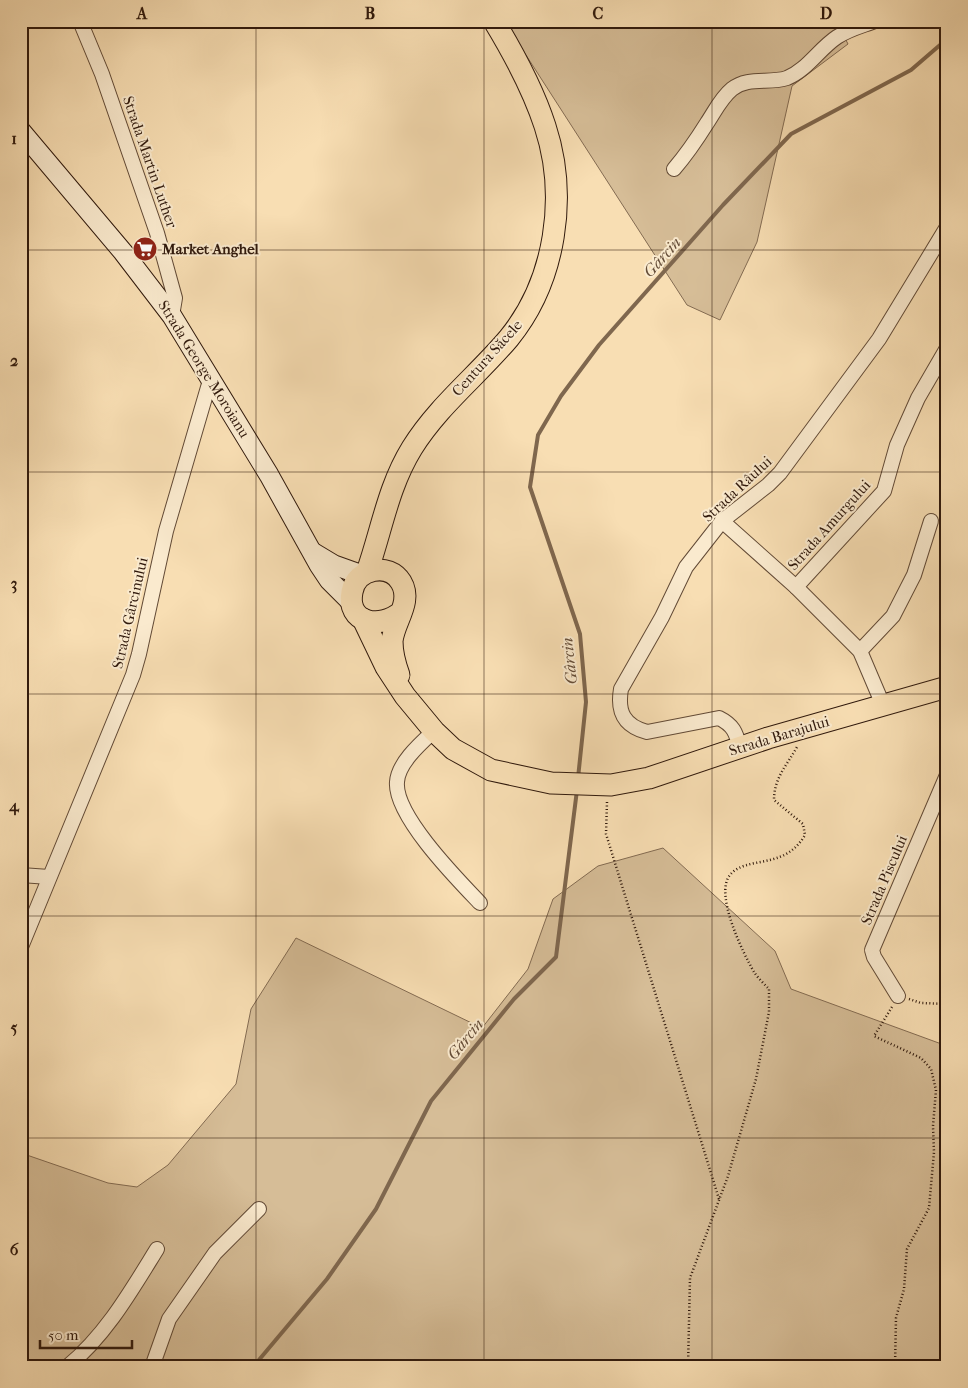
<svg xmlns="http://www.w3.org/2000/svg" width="968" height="1388" font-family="'IM FELL French Canon',serif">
<rect width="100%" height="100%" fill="#f8deb3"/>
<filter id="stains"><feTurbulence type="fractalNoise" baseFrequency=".004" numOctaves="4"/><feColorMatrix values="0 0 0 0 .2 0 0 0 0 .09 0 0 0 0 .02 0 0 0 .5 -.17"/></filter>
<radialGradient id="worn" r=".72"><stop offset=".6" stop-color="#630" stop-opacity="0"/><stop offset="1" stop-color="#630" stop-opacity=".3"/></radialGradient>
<g fill="#d6bd97" stroke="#836b52">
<path d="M504 21H836L848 44 792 86 757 242 720 320 687 305Z"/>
<path d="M663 848 775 951 791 989 947 1046V1367H21V1153L108 1183 137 1187 168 1165 236 1084 251 1009 296 938 482 1028 528 969 553 899 598 866Z"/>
</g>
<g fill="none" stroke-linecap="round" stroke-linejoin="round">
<g stroke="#7f674e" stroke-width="4">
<path d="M578 778 586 702 580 634 530 487 538 435 561 396 599 345 723 205 791 134 911 70 947 39"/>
<path d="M253 1367 327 1279 376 1209 431 1101 514 999 556 957 577 790"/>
</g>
<defs>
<g id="minor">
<path d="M80 21 102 74 157 233 175 298 172 316"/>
<path d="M674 169C686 155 697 139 707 123 715 111 721 98 732 89 748 76 769 84 787 78 807 70 819 49 837 37 849 29 862 26 875 21"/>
<path d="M722 521 796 587 860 651 883 705"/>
<path d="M796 587 884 491 897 445 918 398 947 348"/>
<path d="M860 651 893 616 914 575 931 521"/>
<path d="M434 731C421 743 398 763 397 782 394 815 457 879 480 903"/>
<path d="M740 748C736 732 733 725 719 718L647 732C624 726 617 712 621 689L662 617 686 567 722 521 768 485 780 473 879 339 947 227"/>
<path d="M21 875 49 877"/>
<path d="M21 947 133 675 139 654 166 531 211 377"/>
<path d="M898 996 874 957 872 950 947 775"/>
<path d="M67 1367C106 1335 131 1291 157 1249"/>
<path d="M152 1367 169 1319 215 1253 259 1209"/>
</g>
<g id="secondary">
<path d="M21 131 123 252 172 316 269 475 319 565 329 580 352 603"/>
<path d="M314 553 334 565 362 575"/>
</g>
<g id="primary">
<path d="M367 572C382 529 388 487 412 448 438 406 478 375 509 338 556 280 568 196 545 126 533 89 514 54 494 21"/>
<path d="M363 619 386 667 405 696 434 731 453 749 491 770 551 783 611 785 649 778 768 738 947 687"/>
<path d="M399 675C395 664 392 652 392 641 394 621 413 602 401 582 389 562 356 568 352 592 346 623 380 630 401 612"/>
</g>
</defs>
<use href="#minor" stroke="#624a36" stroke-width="16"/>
<use href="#secondary" stroke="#30190c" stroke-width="21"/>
<use href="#primary" stroke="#30190c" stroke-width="23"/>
<g stroke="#30190c" stroke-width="2.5" stroke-dasharray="1 2.5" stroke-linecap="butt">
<path d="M607 802 606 834 719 1199"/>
<path d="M909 999 921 1003 947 1004"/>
<path d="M892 1007 874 1036 921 1058 931 1069 936 1090 933 1126 934 1152 929 1208 907 1249 904 1289 896 1318 895 1367"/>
<path d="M688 1367 690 1278 728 1176 756 1079 769 1012V989C764 984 758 978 754 972 743 953 714 894 730 875 746 855 784 871 805 835L803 824 774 800C774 778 787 765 797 747"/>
</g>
<use href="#minor" stroke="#faeace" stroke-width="14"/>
<use href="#secondary" stroke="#faeace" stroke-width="19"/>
<use href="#primary" stroke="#f8deb3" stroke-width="21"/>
</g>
<path fill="none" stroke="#30190c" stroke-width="1" stroke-opacity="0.55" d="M256 21V1367M484 21V1367M712 21V1367M21 250H947M21 472H947M21 694H947M21 916H947M21 1138H947"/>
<defs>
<symbol id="supermarket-disc" viewBox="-11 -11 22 22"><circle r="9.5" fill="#8f2418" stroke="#faeace"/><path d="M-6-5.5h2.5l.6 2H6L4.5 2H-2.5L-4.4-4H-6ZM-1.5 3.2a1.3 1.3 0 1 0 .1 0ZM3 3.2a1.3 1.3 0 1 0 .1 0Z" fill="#fff"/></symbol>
</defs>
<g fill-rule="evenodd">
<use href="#supermarket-disc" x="131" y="235" width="28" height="28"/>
</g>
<g text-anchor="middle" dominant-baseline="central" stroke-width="4" stroke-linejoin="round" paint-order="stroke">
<g font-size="15" fill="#30190c" stroke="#faeace">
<text transform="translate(150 162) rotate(71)">Strada Martin Luther</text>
<text transform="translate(487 358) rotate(-48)">Centura Săcele</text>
<text transform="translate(204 369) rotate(58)">Strada George Moroianu</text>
<text transform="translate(737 489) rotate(-43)">Strada Râului</text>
<text transform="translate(829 525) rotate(-48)">Strada Amurgului</text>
<text transform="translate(130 613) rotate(-77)">Strada Gârcinului</text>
<text transform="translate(779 736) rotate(-17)">Strada Barajului</text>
<text transform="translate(884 880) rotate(-67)">Strada Piscului</text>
</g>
<g font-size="15" font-weight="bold" fill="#30190c" stroke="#faeace" text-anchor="start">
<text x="162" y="249">Market Anghel</text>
</g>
<g font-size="16" font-style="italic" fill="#654d38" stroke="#faeace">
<text transform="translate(662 257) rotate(-48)">Gârcin</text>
<text transform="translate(569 661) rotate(-96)">Gârcin</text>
<text transform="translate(465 1039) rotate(-51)">Gârcin</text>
</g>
</g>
<rect width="968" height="1388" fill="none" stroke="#f8deb3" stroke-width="55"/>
<path d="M40 1340v8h92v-8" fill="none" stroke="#30190c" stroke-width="2.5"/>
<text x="48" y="1340" font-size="15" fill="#30190c" stroke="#faeace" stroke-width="4" paint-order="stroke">50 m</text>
<rect x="28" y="28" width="912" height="1332" fill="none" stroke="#30190c" stroke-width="2"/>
<g font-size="16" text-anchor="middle" font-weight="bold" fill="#30190c">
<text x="142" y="19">A</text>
<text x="370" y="19">B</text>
<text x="598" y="19">C</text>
<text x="826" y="19">D</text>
<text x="14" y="144">1</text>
<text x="14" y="366">2</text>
<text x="14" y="589">3</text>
<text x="14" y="811">4</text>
<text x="14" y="1033">5</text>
<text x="14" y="1255">6</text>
</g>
<rect width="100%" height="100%" filter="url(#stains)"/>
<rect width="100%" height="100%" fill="url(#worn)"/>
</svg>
